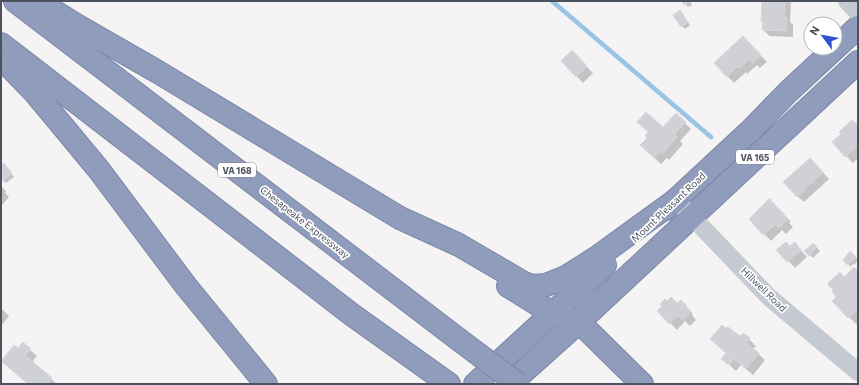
<svg xmlns="http://www.w3.org/2000/svg" width="859" height="385" font-family="Commissioner,sans-serif">
<rect width="100%" height="100%" fill="#f5f3f3"/>
<g fill="#0003">
<path d="M683 1H690L692 5 688 7Z"/>
<path d="M764 1H791L790 22 793 25V37L770 36 763 30 764 22 762 21Z"/>
<path d="M683 15 690 25 685 29 682 26Z"/>
<path d="M743 37 767 62 760 68 757 65 747 74 746 72 734 83 715 63Z"/>
<path d="M572 52 593 73 583 83 562 61Z"/>
<path d="M685 123 691 129 680 141 683 144 669 160 667 158 661 164 648 152 663 128Z"/>
<path d="M858 124V158L853 163 846 156Z"/>
<path d="M4 164 14 177 6 183 1 178V166Z"/>
<path d="M817 166 829 179 804 202 797 196Z"/>
<path d="M1 186 6 191 5 193 9 197 1 206Z"/>
<path d="M770 199 791 222 789 223 793 227 786 234 782 230 771 241 750 219Z"/>
<path d="M795 244 807 257 795 268 778 250 791 247Z"/>
<path d="M813 244 820 251 813 258 806 251Z"/>
<path d="M850 253 858 260 854 265 853 264 851 267 844 260Z"/>
<path d="M858 272V322L856 324 834 301 838 297 844 278Z"/>
<path d="M681 301 693 314 692 315 696 320 690 326 685 321 677 330 658 311 677 305Z"/>
<path d="M1 308 9 316 1 326Z"/>
<path d="M740 338 749 339 756 346 753 349 765 360 753 375 741 365 736 371 723 359Z"/>
<path d="M18 349 30 350 37 356 32 362 57 384H28Z"/>
</g>
<g fill="none" stroke-linecap="round" stroke-linejoin="round">
<path stroke="#99c4e5" stroke-width="4.5" d="M552 1 711 137"/>
</g>
<g fill="#d0d1d6" stroke="#d7d8dd">
<path d="M682 1H690L684 5Z"/>
<path d="M762 1H785L784 17H787L786 31 762 30 763 21H761Z"/>
<path d="M680 10 688 22 681 27 673 15Z"/>
<path d="M743 36 761 55 753 63 750 59 740 68 738 66 727 77 714 63Z"/>
<path d="M572 50 587 66 576 77 561 61Z"/>
<path d="M646 112 663 127 676 113 686 122 674 134 677 137 662 154 659 152 654 158 640 145 647 138 645 136 648 132 637 122Z"/>
<path d="M852 120 857 124 858 123V145L845 157 832 142 841 134 839 132Z"/>
<path d="M810 158 823 172 797 197 783 182Z"/>
<path d="M4 163 12 173 2 181 1 165Z"/>
<path d="M770 198 771 201 785 215 784 216 787 220 779 228 775 224 763 235 749 219Z"/>
<path d="M786 242 790 246 795 242 801 250 787 262 776 250Z"/>
<path d="M813 243 817 247 809 256 804 251Z"/>
<path d="M850 251 856 257 850 263 849 262 847 265 843 260Z"/>
<path d="M854 267 858 271V309L848 318 832 301 836 297 832 291 833 290 828 285V283L840 272 844 277Z"/>
<path d="M671 297 677 303 681 300 687 306 686 308 690 313 682 320 678 315 669 324 657 311 662 306 660 304 665 299 667 301Z"/>
<path d="M722 325 726 328 728 327 740 336 743 333 750 338 746 343 759 353 746 369 734 359 729 365 721 359 726 353 710 339Z"/>
<path d="M23 342 31 349 25 355 52 378 47 384H28L1 361 14 345 18 348Z"/>
</g>
<g fill="none" stroke-linecap="round" stroke-linejoin="round">
<defs>
<g id="highway">
<path d="M15 1 458 339"/>
<path d="M38 1 76 25 158 72 400 218 459 245 524 283 532 286 546 285 566 277 596 258 676 200"/>
<path d="M1 44 351 314 449 384"/>
<path d="M5 62 36 94 99 170 186 286 266 384"/>
<path d="M666 209 751 130 789 91 858 27"/>
<path d="M508 286 542 307 579 322 642 384"/>
<path d="M475 384 605 265"/>
<path d="M510 384 579 322 858 62"/>
</g>
</defs>
<use href="#highway" stroke="#7b87a7" stroke-width="24"/>
<g stroke="#c5cad2" stroke-width="18">
<path d="M847 1 858 13"/>
<path d="M676 200 769 297 858 372"/>
</g>
<use href="#highway" stroke="#909cbc" stroke-width="22"/>
<defs>
<path id="highway-bridge" d="M458 339 518 384"/>
</defs>
<use href="#highway-bridge" stroke="#7b87a7" stroke-width="24" stroke-linecap="butt"/>
<use href="#highway-bridge" stroke="#909cbc" stroke-width="22"/>
</g>
<g text-anchor="middle" dominant-baseline="central" stroke-width="3.5" stroke-linejoin="round" paint-order="stroke">
<g fill="#fff" stroke="#82868e" stroke-width="1">
<rect x="736" y="150" width="38" height="14" rx="3"/>
<rect x="218" y="163" width="38" height="14" rx="3"/>
</g>
<g font-size="9" font-weight="bold" fill="#4c525e">
<text x="755" y="157">VA 165</text>
<text x="237" y="170">VA 168</text>
</g>
<g font-size="10" fill="#4c525e" stroke="#fff">
<text transform="translate(668 207) rotate(-43)">Mount Pleasant Road</text>
<text transform="translate(305 222) rotate(38)">Chesapeake Expressway</text>
<text transform="translate(764 289) rotate(44)">Hillwell Road</text>
</g>
</g>
<rect width="859" height="385" fill="none" stroke="#4c525e" stroke-width="4"/>
<g transform="translate(823 36) rotate(302)"><circle r="19" fill="#ffffff" stroke="#b7babf"/>
<path d="M0-3L7 15L0 10L-7 15Z" fill="#2d52d4"/>
<text y="-6" font-size="11" font-weight="bold" text-anchor="middle" fill="#4c525e">N</text>
</g>
</svg>
